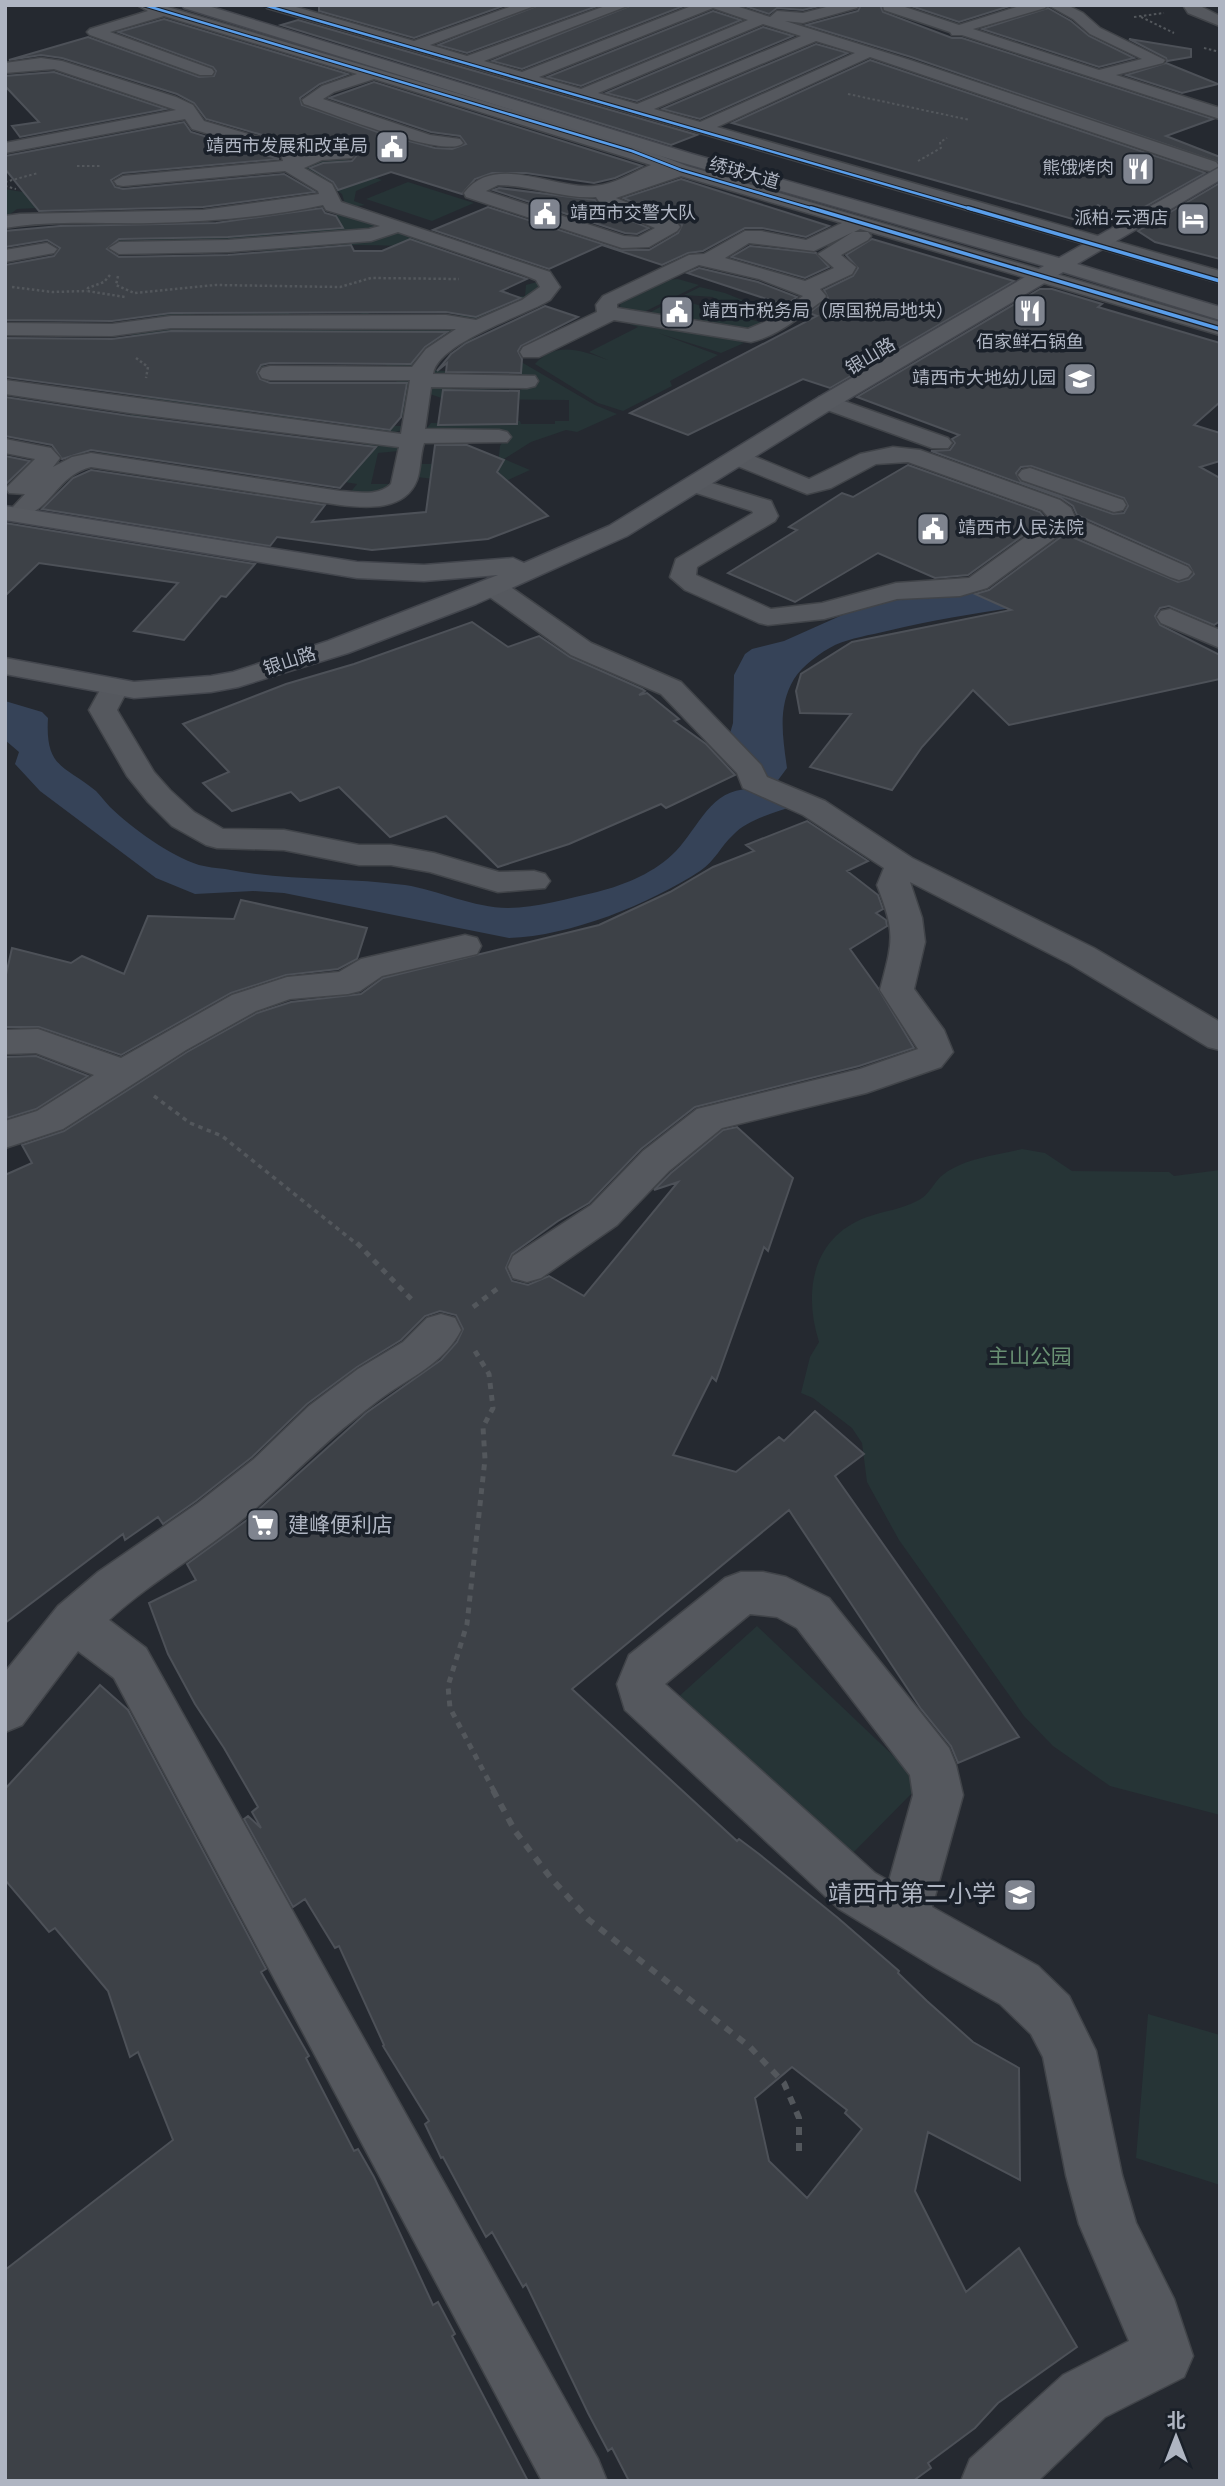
<svg xmlns="http://www.w3.org/2000/svg" width="1225" height="2486" font-family="'Alegreya Sans','Noto Sans SC',sans-serif">
<rect width="100%" height="100%" fill="#252930"/>
<g fill="#263436">
<path d="M347 146 367 153 334 165 382 180 356 191 354 201 365 205 351 207 345 204 342 194 303 167V159L293 154Z"/>
<path d="M408 182 474 203 432 221 366 199Z"/>
<path d="M5 189 34 194 38 208 17 209 5 218Z"/>
<path d="M333 209 382 229 299 238 292 233 268 235 273 240 112 247 96 226 101 222 133 223 123 225 119 240 226 237 339 221Z"/>
<path d="M398 233H407L443 247C404 247 363 243 323 246 298 248 274 253 248 250Z"/>
<path d="M678 279 699 285 642 313 620 307 621 301 666 280Z"/>
<path d="M537 282 543 290 481 321 463 320 458 313 445 312 369 313 367 319 156 317 166 311 198 315 289 313 290 315 351 316 363 313 366 303 510 305 511 297 525 296 526 285Z"/>
<path d="M700 287 725 293 777 314 769 320 722 306 713 297 684 295Z"/>
<path d="M677 298 701 306 699 308 710 311 707 314 723 318 730 314 764 323 748 331 647 314Z"/>
<path d="M632 317 736 340 744 343 721 353 658 333 718 355 670 381 672 386 623 411 598 403 535 364C556 340 583 351 608 360L589 352 638 327 621 321Z"/>
<path d="M462 325 416 366 392 371 385 364H262L269 370 250 371 254 399 250 413 284 415 263 389 266 382 396 383 397 378 413 381 408 415 387 417 386 426H402V430L389 434 345 429 343 422 300 418 301 424 142 401 150 390 131 337 135 329 141 327Z"/>
<path d="M471 338 482 339 595 405 617 414 577 432 566 430 531 442 504 459 530 470 495 486 417 477 419 464H432L431 474 497 473 500 446 504 440 426 429 431 423 492 424 493 421H520L521 424H555V421H569V400L444 399 430 394V386L459 383 452 389 521 390 528 383 432 377V370L446 371 447 375 521 376 522 367 505 358 461 346 460 343Z"/>
<path d="M135 410 150 415 129 435 287 469 348 478 369 456 357 453 368 441 399 447V451L378 453 371 484H391C379 495 365 493 349 494L357 484 124 446 114 455 101 453 123 433 112 431Z"/>
<path d="M1022 1149 1045 1153 1072 1171 1169 1172 1174 1176 1220 1170V1815L1110 1786 1053 1746 1024 1716 899 1540 867 1482 862 1443 852 1428 813 1398 801 1393 810 1357 819 1342C803 1292 812 1237 867 1217 884 1211 903 1209 919 1200 931 1193 934 1181 944 1174 965 1158 997 1155 1022 1149Z"/>
<path d="M757 1626 922 1783 841 1865 676 1699Z"/>
<path d="M1148 2014 1220 2035V2185L1136 2158Z"/>
</g>
<g fill="#364358">
<path d="M1007 593 1040 604C988 611 937 619 887 631 870 635 851 638 835 645 821 652 803 665 794 679 777 707 783 738 787 768L773 787 729 737 733 723 734 675 745 654 752 649 784 641 858 608 910 595Z"/>
<path d="M5 701 42 712 48 718C45 768 64 765 96 791 101 796 105 802 110 807 132 828 170 856 199 865 207 867 216 868 225 869 284 881 345 877 405 885 438 890 474 908 508 908 537 908 569 898 597 892 625 885 656 872 676 851 699 827 711 788 751 789 764 790 783 800 796 805 775 813 748 819 733 835 721 846 715 861 700 871 649 904 571 936 509 938L284 893 253 891 195 894 156 878 40 791 15 764 19 752 5 740Z"/>
</g>
<g fill="#3d4147" stroke="#4d5158" stroke-width="2" fill-rule="evenodd">
<path d="M319 5H506L414 38 319 11Z"/>
<path d="M539 5H600L467 53 438 45Z"/>
<path d="M632 5H686L522 69 492 61Z"/>
<path d="M742 5H823L803 10 777 8 769 14Z"/>
<path d="M861 5H880L883 12 952 38H962L1213 119 1166 136 1220 157V163L911 57 806 25 858 11Z"/>
<path d="M908 5H1013L959 22Z"/>
<path d="M1048 8 1071 21 1089 36 1134 58 1099 67 982 29Z"/>
<path d="M713 11 741 20 581 86 547 77Z"/>
<path d="M164 19 348 74 320 84 300 98 302 105 386 135 435 148 452 149 466 144 460 136 431 132 329 98 374 82 642 166 615 178 594 183 526 173H492L475 179 462 194 391 172 338 190 333 182 310 168 323 163 352 161 358 154 352 147H319L302 153 294 144 206 119 194 103 177 94 62 58 41 55 9 60 88 37 199 77 214 76 216 71 213 67 118 32Z"/>
<path d="M298 20 697 135 671 145 281 25Z"/>
<path d="M763 27 793 36 637 101 606 93Z"/>
<path d="M1129 39 1191 49V57L1167 61 1166 58Z"/>
<path d="M816 44 848 53 700 119 662 109Z"/>
<path d="M870 60 1203 172 1205 173 1121 220 1098 205 1076 220 732 123Z"/>
<path d="M1166 63 1218 84 1182 93 1126 75Z"/>
<path d="M54 72 166 109 20 137 12 126 39 122 5 86V76Z"/>
<path d="M184 122 191 132 279 159 123 173 111 180 115 187 123 189 284 174 315 192 203 207 39 211 5 169V156Z"/>
<path d="M681 179 829 226 806 237 762 228H745L703 251 688 253 662 265 602 245 549 269 433 230 488 207 621 250H649L678 233 682 225 678 221 623 198Z"/>
<path d="M1220 183V259L1155 242 1138 231Z"/>
<path d="M499 188 595 200 601 208 649 228 637 234 625 233 493 190Z"/>
<path d="M322 208 325 213 336 216 343 228 228 237 119 239 107 249 119 257 228 255 351 245 354 251H382L410 239 527 279 501 291 521 298 476 317 446 312 171 313 112 321 5 320V265L54 256 60 248 47 240 5 247V231L60 226 216 223Z"/>
<path d="M872 239 1014 281 830 388 803 379 688 435 630 413 817 316 809 313 828 298 824 290 853 276 858 268 846 255Z"/>
<path d="M750 246 816 253 829 267 805 278 731 257Z"/>
<path d="M699 268 758 282 797 297 785 305 687 273Z"/>
<path d="M1040 289H1052L1102 304 1098 307 1220 343V402L1194 425 1220 433V461L1200 467 1220 478V621L1214 625 1169 606 1160 608 1155 616 1160 625 1220 655V679L1009 725 973 690 922 747 892 790 810 767 851 714 800 713 796 691 801 674 852 642 1011 610 975 594 989 590 1065 534 1178 582 1189 579 1194 574 1189 565 1077 515 1073 506 1061 498 931 451 950 450 955 443 952 439 959 435 857 397ZM1031 466 1124 498 1128 506 1124 513 1113 514 1021 482 1016 473 1021 467Z"/>
<path d="M545 306 578 317 521 346 518 351 522 359 521 373 446 372 447 363 437 371 451 354 466 343Z"/>
<path d="M171 331 447 332 425 347 411 364 270 363 261 365 257 372 260 379 270 383H407L401 417 390 430 5 377V338L112 339Z"/>
<path d="M443 390 519 391 517 424 438 425Z"/>
<path d="M5 397 130 416 376 447 340 488 91 450 62 459 52 445 5 436Z"/>
<path d="M435 445H467L504 460 497 472 548 516 488 539 372 550 277 537 270 546 42 509 73 478 91 470 325 505 312 522 426 512Z"/>
<path d="M5 456 30 461 5 485Z"/>
<path d="M908 465 1040 512 1046 519 968 575 935 578 878 553 795 602 728 573 797 530 789 527 842 493 853 497Z"/>
<path d="M5 523 255 564 226 597 221 596 184 640 134 631 178 583 39 563 5 596Z"/>
<path d="M472 622 508 647 539 636 570 657 642 689 645 691 639 695 647 693 679 719 674 721 706 744 735 775 666 808 661 804 569 844 498 867 446 816 390 837 339 787 300 801 291 792 232 811 203 783 229 772 183 724 286 684 354 664Z"/>
<path d="M807 821 868 861 847 871 878 895 883 909 876 913 886 920 887 926 850 949 878 988 914 1048 859 1066 695 1107 641 1149 589 1203 558 1221 512 1254 506 1268 512 1281 528 1285 549 1276 584 1296 678 1182 654 1190 671 1173 723 1130 737 1127 793 1178 768 1251 764 1247 716 1381 712 1377 673 1455 736 1472 779 1437 784 1441 815 1411 864 1454 835 1476 1019 1737 958 1763 951 1746 921 1709 789 1510 572 1689 737 1841 739 1839 759 1854 838 1918 899 1971 898 1973 927 2001 973 2042 1019 2068 1020 2180 928 2132 915 2191 966 2292 1019 2248 1077 2347 998 2403 975 2428 928 2463 931 2468 913 2481H629L612 2448 608 2451 588 2413 526 2284 523 2287 492 2232 486 2237 443 2157 441 2158 425 2124 429 2121 383 2046 384 2045 339 1946 335 1948 305 1899 293 1907 244 1819 248 1816 261 1828 252 1812 258 1807 224 1748 195 1704 168 1654 149 1603 196 1580 187 1564 247 1520 366 1413 441 1360 457 1342 463 1329 456 1315 440 1311 425 1316 401 1340 357 1367 307 1404 252 1457 196 1501 163 1524 158 1517 125 1540 123 1534 5 1623V1175L32 1163 22 1145 64 1131 187 1052 257 1013 291 1002 361 994 383 978 599 925 670 892 713 867 754 851 746 845ZM792 2067 847 2110 845 2113 862 2129 807 2198 769 2161 755 2098Z"/>
<path d="M241 900 367 928 357 959 338 969 286 975 231 993 121 1055 39 1027H5V979L12 948 71 963 82 956 124 974 148 916 234 919Z"/>
<path d="M36 1056 88 1076 36 1109 7 1118 5 1057Z"/>
<path d="M100 1685 128 1710 266 1969 261 1972 309 2056 306 2058 354 2151 358 2149 374 2177 433 2305 438 2302 455 2334 452 2336 528 2481H5V2270L173 2140 138 2052 130 2057 108 1991 55 1928 49 1932 5 1880V1789Z"/>
</g>
<g fill="none" stroke-linecap="round" stroke-linejoin="round">
<defs>
<g id="minor">
<path d="M137 5H161L638 147 687 166 1220 322V335L860 229 854 232H868L871 236 868 240 841 255 856 267 852 274 820 289 826 296 823 300C801 316 778 336 751 342L614 320 539 357H523L520 352 523 347 597 312 596 305 603 296 689 255 704 254 745 231H761L806 240 842 223 681 176 616 198 677 223 680 227 677 231 649 247 622 248 466 197 464 193C495 152 554 190 594 186 614 185 633 172 651 165L374 79 334 92 323 99 430 135 460 139 463 143C447 160 329 112 304 104L302 100 322 86 357 74 164 16 110 32 212 69 214 72 212 75H200L90 35 87 32 90 29 148 11ZM498 185C531 185 563 199 596 197L602 206 655 228 638 237 624 236 486 191ZM853 232 818 254 834 268 805 281 725 258 749 243 814 251ZM699 265 759 279 803 296 767 321 748 329 617 308V304Z"/>
<path d="M265 5H289L414 41 515 5H537L430 45 467 56 608 5H630L484 61 522 72 694 5H733L770 17 777 11 803 13 834 5H859L857 8 803 23 785 21 910 60 1216 162 1219 166 1210 171 1204 170 870 57 717 127 1220 271V283L267 8ZM713 8 748 20 581 89 539 77ZM763 24 801 36 637 104 598 93ZM816 41 855 53 700 122 654 109Z"/>
<path d="M883 5H899L959 25 1023 5H1047L1045 8 973 29 1099 70 1142 59 1090 34 1073 19 1048 5H1067L1083 13 1100 28 1165 60 1163 63 1116 75 1220 108V119L962 35H952L950 32 884 10Z"/>
<path d="M1183 5H1198L1220 16V26L1188 13Z"/>
<path d="M41 58 62 61 176 97 193 105 204 121 293 147 301 156 319 150H352L355 154 352 158 322 160 304 168 332 184 341 202 550 272 560 287 550 300C524 316 437 343 433 374L535 376 538 381 535 386 527 388 431 387 425 429 499 430 507 432 511 437 507 442 424 443C420 455 421 469 417 480 405 511 367 508 340 505L91 467C60 475 54 501 33 512 28 515 22 514 16 512L13 507 25 494 9 493 6 488 35 459 5 453V439L51 448 60 458 53 467 72 457 91 453 340 491C357 492 378 497 391 484L399 447 130 413 5 394V380L401 434 410 380H270L262 378 259 373 262 368 270 366 412 367 426 349 456 329 171 328 112 336 5 335V323L112 324 171 316 446 315 476 320 522 300 540 287 536 280 524 275 398 232 371 241 228 252 119 254 109 248 119 242 228 240 369 229 380 226 326 210 323 205C267 217 209 222 151 223 102 224 54 220 5 228V216L20 214 203 210 319 194 318 191 285 171 123 186 117 185 114 181 123 176 283 161 281 155 192 129 185 119 5 153V143L176 110 54 69 5 73V63Z"/>
<path d="M47 243 57 249 54 253 5 262V250Z"/>
<path d="M827 395 948 438 952 443 948 448H932L819 407 816 402 819 397Z"/>
<path d="M893 447 920 450 1060 500 1071 508 1075 517 1188 567 1192 572 1188 577 1179 580 1170 577 1065 531 987 588 960 596 897 599 824 619 768 625 759 623 685 590 670 577 676 559 753 513 752 511 687 490 683 485 687 480 695 478 771 501 778 516 775 521 697 567 696 575 771 609 822 603 896 583 969 578 1050 519 1042 510 908 462 876 464 831 488 807 494 730 463 726 458 730 453H746L809 479 860 454Z"/>
<path d="M1030 468 1123 500 1126 505 1123 510 1114 512 1022 480 1018 475 1022 470Z"/>
<path d="M493 579 502 581 591 643 681 682 761 765 767 777 825 801 912 858 1094 948 1220 1022V1050L1208 1047 1070 964 910 882 922 918 925 942 914 989 944 1030 953 1052 941 1067 866 1093 722 1128 669 1171 617 1225 541 1278 527 1282 513 1278 508 1267 513 1256 591 1205 643 1151 697 1109 860 1069 918 1049 880 990C893 940 896 934 877 885L884 868 803 815 743 788 737 773 661 694 571 655 484 593 480 587 484 581Z"/>
<path d="M1170 609 1220 630V648L1161 623 1157 617 1161 611Z"/>
<path d="M115 679 125 681 129 687 117 710 154 772 170 790 194 812 223 829 284 830 359 845H391L434 853 499 872 534 871 545 874 550 881 545 888 498 892 430 872 391 865H359L284 850 217 848 206 845 172 826 148 802 127 776 89 710 105 681Z"/>
<path d="M465 935 477 938 481 946 477 954 382 976 360 991 348 994 290 999 256 1011 186 1050 63 1129 5 1148V1121L37 1111 94 1075 36 1053 5 1054V1030L38 1029 121 1058 232 995 287 977 339 972 361 959Z"/>
<path d="M441 1314 455 1318 461 1330C446 1360 417 1374 390 1392 378 1400 367 1409 356 1418 311 1453 274 1496 228 1531 189 1561 146 1586 109 1620L146 1648 598 2459 607 2481H542L114 1678 78 1651 22 1725 5 1732V1672L58 1606 98 1572 198 1503 254 1459 309 1406 358 1369 403 1342 427 1318Z"/>
<path d="M741 1572H763L786 1577 829 1598 949 1748 956 1765 963 1795 932 1907 1038 1966 1069 1996 1096 2051 1122 2175 1136 2223 1174 2299 1193 2356 1184 2377 1105 2417 1038 2481H961L970 2459 1063 2375 1129 2341 1079 2224 1066 2175 1043 2057 1031 2034 1000 2004 936 1968 839 1909 625 1710 617 1684 629 1655 725 1578ZM750 1614 777 1617 797 1628 910 1775 913 1795 889 1881 875 1873 665 1684Z"/>
</g>
<path id="major" d="M182 5H205L692 154 1059 258 1220 167V180L1077 264 1220 307V320L1063 272 835 407 627 536 476 604 348 653 238 687 211 692 134 698 5 674V658L134 682 211 676 233 672 328 641 498 575 424 581 357 578 5 520V506L357 562 424 565 513 558 524 563 609 526 819 397 1044 266 680 162 184 8Z"/>
</defs>
<use href="#minor" stroke="#414449" stroke-width="3"/>
<use href="#major" stroke="#43464d" stroke-width="3"/>
<g stroke="#53575c" stroke-width="2" stroke-dasharray="2.5 2.5" stroke-linecap="butt">
<path d="M1134 17 1164 13"/>
<path d="M1141 17 1174 33"/>
<path d="M1204 48 1220 52"/>
<path d="M848 94 970 120"/>
<path d="M918 161 941 148 940 142 947 138"/>
<path d="M77 166H100"/>
<path d="M5 182 38 173"/>
<path d="M5 186 16 189"/>
</g>
<g stroke="#53575c" stroke-width="2.5" stroke-dasharray="2.5 2.5" stroke-linecap="butt">
<path d="M110 275 104 282 88 288 87 291 125 297"/>
<path d="M118 276 116 285 134 293 216 285 340 287 371 278 459 279"/>
<path d="M12 287 52 292 87 291"/>
<path d="M136 358 148 367 146 378"/>
</g>
<path stroke="#53575c" stroke-width="3.5" stroke-dasharray="4.5 4.5" stroke-linecap="butt" d="M154 1096 190 1123 222 1136 358 1245"/>
<g stroke="#53575c" stroke-width="5" stroke-dasharray="6 6" stroke-linecap="butt">
<path d="M357 1243 414 1302"/>
<path d="M473 1307 497 1289"/>
<path d="M475 1351 489 1374 493 1408 483 1427 485 1459 467 1624 448 1686 450 1708 494 1791"/>
</g>
<path stroke="#53575c" stroke-width="6" stroke-dasharray="8 8" stroke-linecap="butt" d="M493 1790 515 1831 550 1877 589 1920 750 2047 784 2083 799 2118V2152"/>
<use href="#minor" fill="#55585e" fill-rule="evenodd"/>
<use href="#major" fill="#575a60" fill-rule="evenodd"/>
<defs>
<g id="cycleway-far1">
<path d="M144 5 632 151 681 170 817 210"/>
<path d="M264 5 974 210"/>
</g>
<g id="cycleway">
<path d="M811 208 1220 329"/>
<path d="M968 208 1220 281"/>
</g>
</defs>
<use href="#cycleway-far1" stroke="#1a2029" stroke-width="4.5"/>
<use href="#cycleway" stroke="#1a2029" stroke-width="6"/>
<use href="#cycleway-far1" stroke="#5a9eea" stroke-width="2.5"/>
<use href="#cycleway" stroke="#5a9eea" stroke-width="3.5"/>
</g>
<defs>
<symbol id="civic-square" viewBox="-11 -11 22 22"><rect x="-9" y="-9" width="18" height="18" rx="4" fill="#7f848f" stroke="#1a2029"/><path d="M-.6-6.5H3V-4.5H.6V-3L4-1V1h2V6H-6V1h2V-1L-.6-3ZM-1.2 2.5V6h2.4V2.5Z" fill="#fff"/></symbol>
<symbol id="restaurant-square" viewBox="-11 -11 22 22"><rect x="-9" y="-9" width="18" height="18" rx="4" fill="#7f848f" stroke="#1a2029"/><path d="M-5-6h1v4h1v-4h1v4h1v-4h1v5L-1.5 .5V6h-2V.5L-5-1ZM5-6V6H3V1.5H1.5Q1.5-4 5-6Z" fill="#fff"/></symbol>
<symbol id="hotel-square" viewBox="-11 -11 22 22"><rect x="-9" y="-9" width="18" height="18" rx="4" fill="#7f848f" stroke="#1a2029"/><path d="M-6-4.5h1.5V1H6V5H4.5V3h-9V5H-6ZM-4 0a1.8 1.8 0 1 1 3.6 0ZM.5 0V-2.5h3Q6-2.5 6 0Z" fill="#fff"/></symbol>
<symbol id="school-square" viewBox="-11 -11 22 22"><rect x="-9" y="-9" width="18" height="18" rx="4" fill="#7f848f" stroke="#1a2029"/><path d="M0-5L7-2L0 1L-7-2ZM-4 1L0 2.5L4 1V4Q0 6-4 4Z" fill="#fff"/></symbol>
<symbol id="supermarket-square" viewBox="-11 -11 22 22"><rect x="-9" y="-9" width="18" height="18" rx="4" fill="#7f848f" stroke="#1a2029"/><path d="M-6-5.5h2.5l.6 2H6L4.5 2H-2.5L-4.4-4H-6ZM-1.5 3.2a1.3 1.3 0 1 0 .1 0ZM3 3.2a1.3 1.3 0 1 0 .1 0Z" fill="#fff"/></symbol>
</defs>
<g fill-rule="evenodd">
<use href="#civic-square" x="373" y="128" width="38" height="38"/>
<use href="#restaurant-square" x="1119" y="150" width="38" height="38"/>
<use href="#civic-square" x="526" y="195" width="38" height="38"/>
<use href="#hotel-square" x="1174" y="200" width="38" height="38"/>
<use href="#restaurant-square" x="1011" y="292" width="38" height="38"/>
<use href="#civic-square" x="658" y="293" width="38" height="38"/>
<use href="#school-square" x="1061" y="360" width="38" height="38"/>
<use href="#civic-square" x="914" y="510" width="38" height="38"/>
<use href="#supermarket-square" x="244" y="1506" width="38" height="38"/>
<use href="#school-square" x="1001" y="1876" width="38" height="38"/>
</g>
<g text-anchor="middle" dominant-baseline="central" stroke-width="7" stroke-linejoin="round" paint-order="stroke">
<g font-size="18" fill="#afb5c2" stroke="#1a2029" text-anchor="end">
<text x="368" y="147">靖西市发展和改革局</text>
<text x="1114" y="169">熊饿烤肉</text>
<text x="570" y="214" text-anchor="start">靖西市交警大队</text>
<text x="1168" y="219">派柏·云酒店</text>
<text x="702" y="312" text-anchor="start">靖西市税务局（原国税局地块）</text>
<text x="1030" y="343" text-anchor="middle">佰家鲜石锅鱼</text>
<text x="1056" y="379">靖西市大地幼儿园</text>
<text x="958" y="529" text-anchor="start">靖西市人民法院</text>
</g>
<g font-size="18" fill="#afb5c2" stroke="#1a2029">
<text transform="translate(744 174) rotate(16)">绣球大道</text>
<text transform="translate(871 357) rotate(-31)">银山路</text>
<text transform="translate(290 662) rotate(-18)">银山路</text>
</g>
<g font-size="21" fill="#699073" stroke="#1a2029">
<text x="1030" y="1357">主山公园</text>
</g>
<g font-size="21" fill="#afb5c2" stroke="#1a2029" text-anchor="start">
<text x="288" y="1525">建峰便利店</text>
</g>
<g font-size="24" fill="#afb5c2" stroke="#1a2029" text-anchor="end">
<text x="996" y="1895">靖西市第二小学</text>
</g>
</g>
<rect width="1225" height="2486" fill="none" stroke="#afb5c2" stroke-width="14"/>
<g transform="translate(1176 2437)" stroke="#1a2029" stroke-width="5" paint-order="stroke">
<path d="M0-5L12 26L0 18L-12 26Z" fill="#afb5c2"/>
<text y="-10" font-size="19" font-weight="bold" text-anchor="middle" fill="#afb5c2">北</text>
</g>
</svg>
